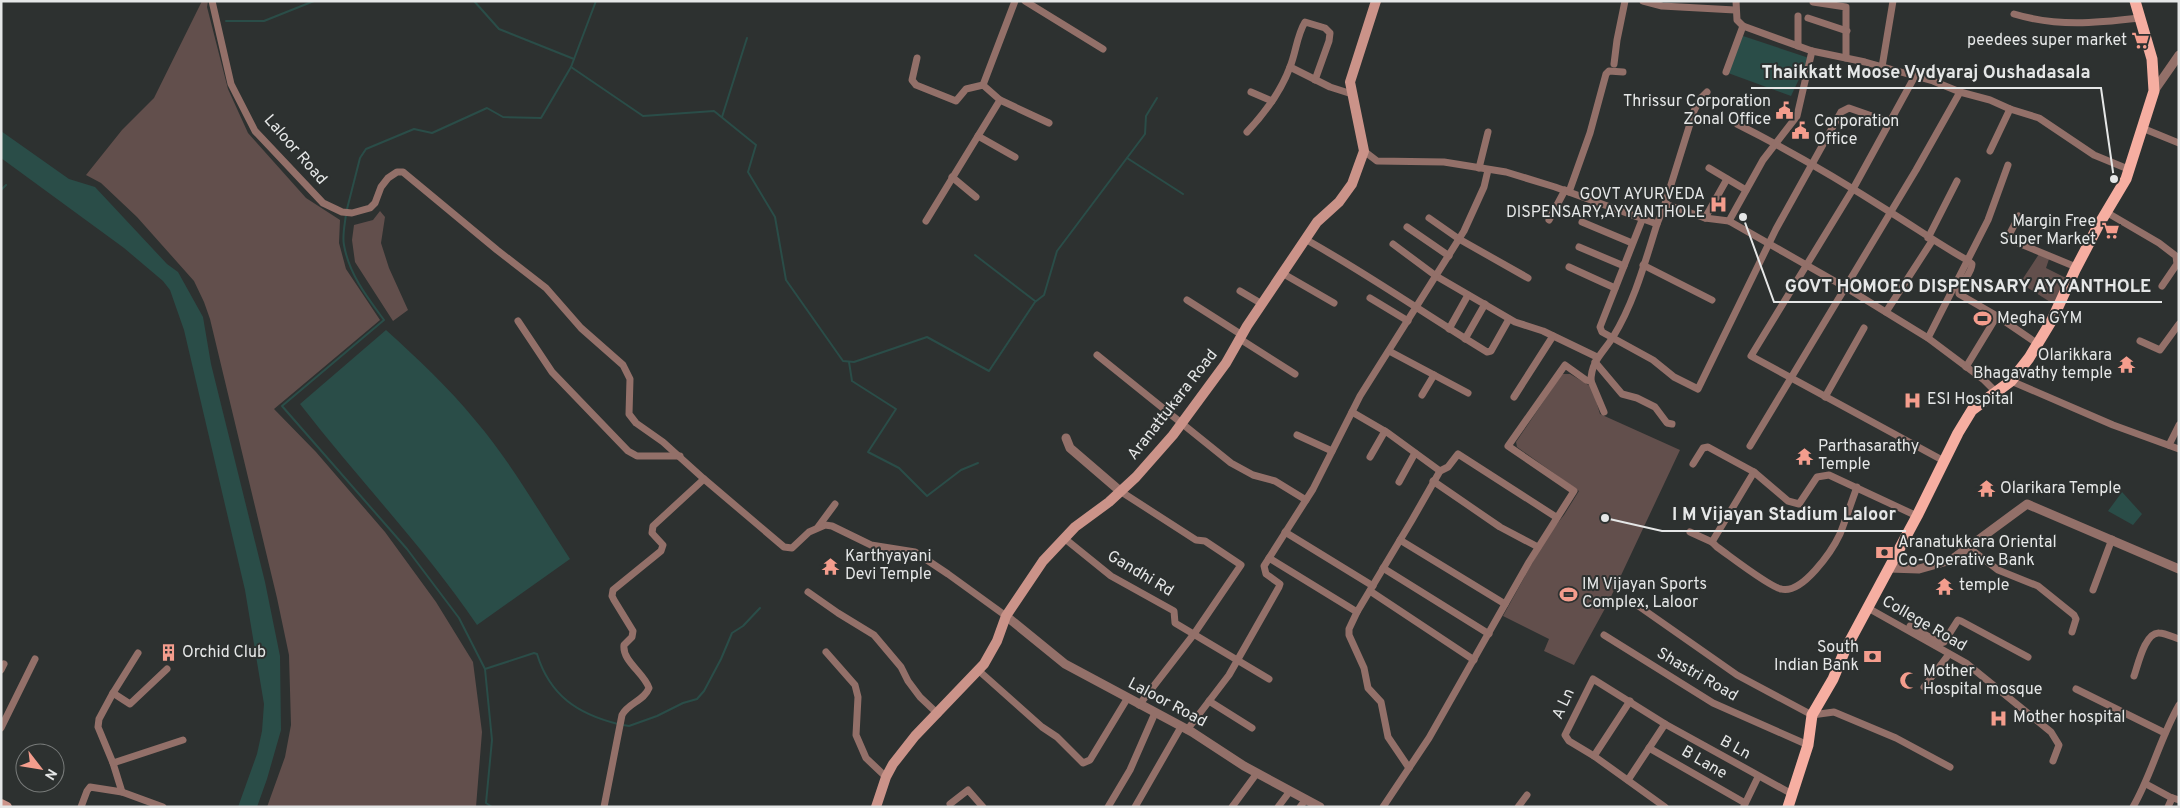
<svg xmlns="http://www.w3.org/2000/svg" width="2180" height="808" font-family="Overpass,sans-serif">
<rect width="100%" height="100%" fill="#2d3130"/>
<g fill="#624f4c">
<path d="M202 1H208L207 7 228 89 248 133 306 198 340 220 339 243 346 269 380 320 274 409 316 452 385 532 436 602 473 662 482 732 476 807H267L285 757 291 725 289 655 277 598 210 319 204 302 194 281 137 217 101 183 86 175 122 130 154 98Z"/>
<path d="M380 211 385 217 381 243 389 268 408 310 393 321 355 262 352 240 354 225 373 220Z"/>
<path d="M2039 254 2049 259 2046 268 2066 278 2055 305 2020 283Z"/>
<path d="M1562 374H1570L1592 387 1600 414 1680 450 1608 603 1574 665 1544 651 1549 639 1503 616 1546 538 1564 515 1579 491 1517 447 1516 442Z"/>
</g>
<g fill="#2a4d48">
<path d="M1743 36 1809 58 1791 96 1728 73Z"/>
<path d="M1 131 69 179 95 187 167 264 178 272 203 317 211 364 265 582 280 656 281 730 267 779 257 807H238L257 754 262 731 264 704 245 590 184 330 170 290 163 281 124 248 1 158Z"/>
<path d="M386 330C418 359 448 387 475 420 511 462 539 512 570 559L477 625C424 547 358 479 300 404Z"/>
<path d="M2122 492 2142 514 2133 525 2108 511Z"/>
</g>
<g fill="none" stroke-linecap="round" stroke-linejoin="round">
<g stroke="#2a4d48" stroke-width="2">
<path d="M474 1 499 29 574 59"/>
<path d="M226 21H264L314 1"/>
<path d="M571 67 643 116 714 111 756 145 748 172 775 217 786 280 843 361 854 362 927 337 989 371 1035 302 1044 295 1057 251 1145 134 1146 116 1157 98"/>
<path d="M722 117 747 38"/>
<path d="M1127 158 1183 194"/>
<path d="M1 190 6 185"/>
<path d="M347 209 360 158 366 149 414 129 432 133 487 108 503 117 541 118 571 67 596 1"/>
<path d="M346 214C345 224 342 236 344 245 349 274 367 297 384 320L282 406 407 549 459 618 485 669 492 740 486 803 492 807"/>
<path d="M975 255 1035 301"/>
<path d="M849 362 852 381 896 409 868 452 899 468 927 496 961 470 978 463"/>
<path d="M485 669 534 653 537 654C550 696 578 714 618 724"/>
<path d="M623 725 629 726 657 716 683 703 697 699 704 691 721 659 732 633 743 626 760 608"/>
</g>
<g stroke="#937069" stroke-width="7">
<path d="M212 1 231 84 255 131 323 203 342 212 352 213 370 208 375 203 381 187 388 178 397 172H403L497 250 546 288 581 328 623 365 630 379 629 414 636 423 663 442 704 479 784 547 792 548 809 532 825 525 832 526 871 545 915 552 948 574 1006 616"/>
<path d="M1025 1 1103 49"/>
<path d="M1643 1 1662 6 1735 10"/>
<path d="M1736 1 1737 20 1743 26 1812 51 1865 62 1933 81 1960 92 1990 100 2010 109 2039 118 2094 155 2128 169"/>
<path d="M1813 2 1846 7V58"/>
<path d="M2014 14C2057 27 2096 23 2140 18"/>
<path d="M1808 18 1847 31"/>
<path d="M1798 46V16"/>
<path d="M917 58 912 80 916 85 956 101 966 89 983 85"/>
<path d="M1614 64 1617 40 1625 1"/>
<path d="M1290 67 1330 87 1352 94"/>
<path d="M1882 67 1893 1"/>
<path d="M1726 72 1743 26"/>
<path d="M1915 76 1853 189 1751 356 1944 461"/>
<path d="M1251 92 1272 101"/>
<path d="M1000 100 1049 123"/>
<path d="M1737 124C1789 150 1840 180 1890 212 1916 228 1940 245 1967 260L1972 264C1972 275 1958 283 1959 294L1997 316"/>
<path d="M2142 128 2179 143"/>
<path d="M1247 132C1265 113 1281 91 1290 67 1296 52 1297 35 1305 22L1325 28 1330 33 1329 41 1315 80"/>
<path d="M978 136 1015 157"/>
<path d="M1364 151 1377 161 1444 162 1506 172 1555 187 1657 224 1665 204 1705 218 1729 221 1845 287 1928 338 1984 380 1996 392"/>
<path d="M1990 151 2010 109"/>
<path d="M1479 168 1488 132"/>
<path d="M1709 168 1746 190"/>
<path d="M952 177 976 197"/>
<path d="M1569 192 1590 133 1606 74 1609 71 1623 72"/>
<path d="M1665 204 1694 111 1700 99 1707 92"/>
<path d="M2106 212 2159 243 2176 256 2177 264 2162 286"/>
<path d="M2019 216 2008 237 2011 240 2076 267"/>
<path d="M1429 218 1459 239 1528 278"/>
<path d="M1705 218 1727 179"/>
<path d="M1549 220 1565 190"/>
<path d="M1642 220 1600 327 1602 332 1653 360 1674 377 1698 389 1776 229 1841 112 1849 108 1889 122"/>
<path d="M926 221 1000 100 983 85 1015 1"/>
<path d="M1729 221 1763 160 1797 116 1812 51"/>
<path d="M1582 222 1632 243"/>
<path d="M1407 227 1449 256"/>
<path d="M1928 238 1957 181"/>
<path d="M1305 239C1368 274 1426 315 1487 352L1491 351 1509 319"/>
<path d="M1393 244 1436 276 1515 322 1543 331 1597 357"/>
<path d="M1579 247 1624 266"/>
<path d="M1643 265 1712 300"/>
<path d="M1569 267 1615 288"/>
<path d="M1282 273 1334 303"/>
<path d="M1240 291 1262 304"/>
<path d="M1370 298 1408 321"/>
<path d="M1187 300 1242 335"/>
<path d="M1886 312 1932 241"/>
<path d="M518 321 552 372 628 451 637 456H680"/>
<path d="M1449 329 1468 295"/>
<path d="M1928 338 1988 220 2008 165"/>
<path d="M1240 339 1295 374"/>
<path d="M1465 339 1485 304"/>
<path d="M2140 341 2160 350 2179 324"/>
<path d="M1389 351 1468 393"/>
<path d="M1097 355 1231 463 1253 475 1275 481 1306 500"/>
<path d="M1595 362 1622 394 1637 398 1655 407 1667 423 1672 424"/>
<path d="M1966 367 1997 316 2038 344"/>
<path d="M1591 381 1604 412"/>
<path d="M2011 381 2113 425 2179 449"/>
<path d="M1422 395 1434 375"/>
<path d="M1514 397 1553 336"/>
<path d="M1825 397 1864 328"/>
<path d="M1352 412 1388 433 1440 471"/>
<path d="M1297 435 1332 451"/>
<path d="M2169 445 2179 425"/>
<path d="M1750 446 1916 170 1960 92"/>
<path d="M1370 457 1385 431"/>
<path d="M1693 464 1703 448 1708 447 1754 472"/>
<path d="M1433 481 1500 527 1538 547"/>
<path d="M1399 482 1415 453"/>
<path d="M1857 487C1851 503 1846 519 1840 534 1832 551 1802 595 1781 589 1768 586 1730 556 1717 547L1712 542 1754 472 1788 501 1799 504 1817 477 1829 475 1917 516"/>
<path d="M1120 491 1196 540 1205 541 1241 565 1194 634 1139 705"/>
<path d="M818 527 835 504"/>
<path d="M1285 532 1373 586"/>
<path d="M1690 532 1712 542"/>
<path d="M1064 538 1111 576 1174 611 1175 623 1269 679"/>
<path d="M1400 540 1505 604"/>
<path d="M1968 547 1998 570 2038 586 2074 615 2076 619 2072 632"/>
<path d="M1269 558 1357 612"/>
<path d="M1383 568 1489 634"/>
<path d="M2093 590 2112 539"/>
<path d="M1370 591 1474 660"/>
<path d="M808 592 838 613 874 635 901 667 908 681 920 697 938 714"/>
<path d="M1637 605 1737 675 1812 715 1834 712 1896 738 1950 767"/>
<path d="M1868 608 1966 663 2051 732 2059 745 2053 761"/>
<path d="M1910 626 1940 643 1944 642 1958 620 1961 621 2028 657"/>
<path d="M1604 635 1713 703 1808 745"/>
<path d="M826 652 855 685 858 697 856 735 866 758 886 777"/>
<path d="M138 653 113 693 99 719 98 727 113 763 122 792 163 807"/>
<path d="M1 670 4 664"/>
<path d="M978 670 1042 727 1057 737 1083 763 1090 760 1127 699"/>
<path d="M2134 676C2138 665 2145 632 2159 633 2165 633 2173 637 2179 639"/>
<path d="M1924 687 1949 654"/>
<path d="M2076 689 2165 733"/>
<path d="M113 693 130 704 167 669"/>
<path d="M1209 701 1252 728"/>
<path d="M1 728 35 659"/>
<path d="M1187 730 1229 675 1279 587 1280 584 1266 574 1264 566 1313 489 1360 396 1464 231 1484 187 1488 170"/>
<path d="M1649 748 1745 803"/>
<path d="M1594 756 1630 701"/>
<path d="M113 763 183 740"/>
<path d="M1409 768 1388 737 1381 702 1368 688 1364 668 1349 635V629L1357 612 1412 520 1440 471 1448 467 1458 454 1556 517"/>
<path d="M1628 780 1665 724"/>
<path d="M2146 784 2170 797 2179 800"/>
<path d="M950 804 968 790 983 807"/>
<path d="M1744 806 1758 777"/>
<path d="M81 807 87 791 90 787 122 792"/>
<path d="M604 807 622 715C628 703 644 701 649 688 644 673 622 661 624 645L632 637 633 631 614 600 612 596 613 590 661 551 663 545 652 533 653 526 704 479"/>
<path d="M1108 807 1130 770 1155 713"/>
<path d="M1135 807 1181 727"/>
<path d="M1232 807 1257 773"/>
<path d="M1278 807 1290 791"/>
<path d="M1300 807 1306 799"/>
<path d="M1383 807 1429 738 1529 562 1574 491 1508 446 1565 365 1586 380 1591 381C1591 361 1603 353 1613 337 1634 303 1645 262 1657 224"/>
<path d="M1518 807 1527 795"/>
<path d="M1665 807 1594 756 1569 741 1565 735 1593 679 1665 724 1792 794"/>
<path d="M2133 807C2152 774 2160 738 2179 705"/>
<path d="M2168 807 2172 798"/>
</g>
<g stroke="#937069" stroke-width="9">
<path d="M2154 91 2179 55"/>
<path d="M1066 438 1070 448 1120 491"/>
<path d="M1889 568 1919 569 1951 560 2027 504 2179 569"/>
<path d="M1006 616 1065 664 1192 732 1244 766 1320 807"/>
</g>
<g stroke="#cb9389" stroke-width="10">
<path d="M1 804 7 807"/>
<path d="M876 807 886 777 893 764 915 736 984 664 997 641 1006 616 1043 561 1075 527 1109 502 1136 477 1173 435 1226 363 1247 326 1317 222 1339 202 1352 184 1364 151 1350 82 1376 1"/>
</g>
<path stroke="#f6aea1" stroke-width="11" d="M1788 807 1808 745 1812 715 1833 679 1845 650 1917 516 1958 433 1972 410 2011 381 2029 358 2052 320 2075 270 2098 226 2126 179 2154 91 2152 59 2135 1"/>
</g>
<defs>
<symbol id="supermarket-bare" viewBox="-9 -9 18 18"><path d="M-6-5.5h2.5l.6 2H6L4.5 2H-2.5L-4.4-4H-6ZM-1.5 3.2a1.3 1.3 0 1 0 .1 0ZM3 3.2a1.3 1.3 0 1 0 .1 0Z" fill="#f49d8d" stroke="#2d3130" stroke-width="2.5" paint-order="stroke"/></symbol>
<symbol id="civic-bare" viewBox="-9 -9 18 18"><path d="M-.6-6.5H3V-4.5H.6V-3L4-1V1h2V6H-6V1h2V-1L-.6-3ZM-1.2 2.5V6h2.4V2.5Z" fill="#f49d8d" stroke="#2d3130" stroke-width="2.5" paint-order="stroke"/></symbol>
<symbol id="hospital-bare" viewBox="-9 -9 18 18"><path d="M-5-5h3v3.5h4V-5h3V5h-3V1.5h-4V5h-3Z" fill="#f49d8d" stroke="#2d3130" stroke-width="2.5" paint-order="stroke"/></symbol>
<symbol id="stadium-bare" viewBox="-9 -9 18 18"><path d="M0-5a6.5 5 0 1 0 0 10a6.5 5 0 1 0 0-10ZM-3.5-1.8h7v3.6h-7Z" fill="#f49d8d" stroke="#2d3130" stroke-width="2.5" paint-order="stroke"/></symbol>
<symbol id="temple-bare" viewBox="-9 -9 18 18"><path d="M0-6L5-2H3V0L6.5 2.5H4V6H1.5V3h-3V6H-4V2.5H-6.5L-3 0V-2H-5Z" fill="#f49d8d" stroke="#2d3130" stroke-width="2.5" paint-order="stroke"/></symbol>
<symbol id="bank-bare" viewBox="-9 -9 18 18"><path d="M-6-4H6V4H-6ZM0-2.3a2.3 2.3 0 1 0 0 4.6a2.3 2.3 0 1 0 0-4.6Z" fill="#f49d8d" stroke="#2d3130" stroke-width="2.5" paint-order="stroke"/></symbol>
<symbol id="building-bare" viewBox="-9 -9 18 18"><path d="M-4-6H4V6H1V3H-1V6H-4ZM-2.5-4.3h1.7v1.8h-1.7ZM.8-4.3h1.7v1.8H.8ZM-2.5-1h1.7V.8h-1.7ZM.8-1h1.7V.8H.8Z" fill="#f49d8d" stroke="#2d3130" stroke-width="2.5" paint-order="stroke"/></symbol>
<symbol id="mosque-bare" viewBox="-9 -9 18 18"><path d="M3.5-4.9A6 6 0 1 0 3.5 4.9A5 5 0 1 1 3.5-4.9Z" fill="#f49d8d" stroke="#2d3130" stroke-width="2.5" paint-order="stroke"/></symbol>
</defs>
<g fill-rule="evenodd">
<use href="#supermarket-bare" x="2128" y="28" width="25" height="25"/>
<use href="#civic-bare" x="1772" y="98" width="25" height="25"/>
<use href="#civic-bare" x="1788" y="118" width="25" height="25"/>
<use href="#hospital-bare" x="1706" y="192" width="25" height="25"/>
<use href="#supermarket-bare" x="2098" y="218" width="25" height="25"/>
<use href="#stadium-bare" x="1970" y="306" width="25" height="25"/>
<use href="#temple-bare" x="2114" y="352" width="25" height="25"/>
<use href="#hospital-bare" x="1900" y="388" width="25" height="25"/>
<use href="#temple-bare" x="1792" y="444" width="25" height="25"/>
<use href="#temple-bare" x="1974" y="476" width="25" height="25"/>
<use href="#bank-bare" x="1872" y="540" width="25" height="25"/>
<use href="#temple-bare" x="818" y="554" width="25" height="25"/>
<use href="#temple-bare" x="1932" y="574" width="25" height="25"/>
<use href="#stadium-bare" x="1556" y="582" width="25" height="25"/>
<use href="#building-bare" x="156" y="640" width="25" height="25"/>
<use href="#bank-bare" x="1860" y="644" width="25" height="25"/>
<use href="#mosque-bare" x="1896" y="668" width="25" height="25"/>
<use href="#hospital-bare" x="1986" y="706" width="25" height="25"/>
</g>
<g text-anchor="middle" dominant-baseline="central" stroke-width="4" stroke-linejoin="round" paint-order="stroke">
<g font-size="16" fill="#e5e7e7" stroke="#2d3130" text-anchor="start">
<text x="2127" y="41" text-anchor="end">peedees super market</text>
<text x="1771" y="102" text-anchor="end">Thrissur Corporation<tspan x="1771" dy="18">Zonal Office</tspan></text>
<text x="1814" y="122">Corporation<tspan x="1814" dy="18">Office</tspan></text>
<text x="1705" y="195" text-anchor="end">GOVT AYURVEDA<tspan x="1705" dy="18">DISPENSARY,AYYANTHOLE</tspan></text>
<text x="2096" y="222" text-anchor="end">Margin Free<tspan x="2096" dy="18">Super Market</tspan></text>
<text x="1997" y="319">Megha GYM</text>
<text x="2112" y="356" text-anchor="end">Olarikkara<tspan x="2112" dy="18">Bhagavathy temple</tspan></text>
<text x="1927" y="400">ESI Hospital</text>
<text x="1818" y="447">Parthasarathy<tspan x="1818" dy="18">Temple</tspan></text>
<text x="2000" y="489">Olarikara Temple</text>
<text x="1898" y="543">Aranatukkara Oriental<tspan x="1898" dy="18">Co-Operative Bank</tspan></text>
<text x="845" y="557">Karthyayani<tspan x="845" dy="18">Devi Temple</tspan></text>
<text x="1582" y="585">IM Vijayan Sports<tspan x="1582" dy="18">Complex, Laloor</tspan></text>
<text x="1959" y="586">temple</text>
<text x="1859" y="648" text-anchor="end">South<tspan x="1859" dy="18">Indian Bank</tspan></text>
<text x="182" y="653">Orchid Club</text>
<text x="1923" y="672">Mother<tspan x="1923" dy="18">Hospital mosque</tspan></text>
<text x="2013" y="718">Mother hospital</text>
</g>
<g font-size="16" fill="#e5e7e7" stroke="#2d3130">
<text transform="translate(295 150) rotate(49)">Laloor Road</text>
<text transform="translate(1173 405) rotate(-52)">Aranattukara Road</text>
<text transform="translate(1140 574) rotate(31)">Gandhi Rd</text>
<text transform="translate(1924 624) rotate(30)">College Road</text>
<text transform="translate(1697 675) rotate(30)">Shastri Road</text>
<text transform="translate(1167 703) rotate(28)">Laloor Road</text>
<text transform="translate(1564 704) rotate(-65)">A Ln</text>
<text transform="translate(1735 748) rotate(29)">B Ln</text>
<text transform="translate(1704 763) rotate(30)">B Lane</text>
</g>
</g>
<path fill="none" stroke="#e5e7e7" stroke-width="2" d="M2114 179L2101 88H1751M1743 217L1774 302H2162M1605 518L1662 531H1906"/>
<g fill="#e5e7e7" stroke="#2d3130" stroke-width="2">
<circle cx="2114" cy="179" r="5"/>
<circle cx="1743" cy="217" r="5"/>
<circle cx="1605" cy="518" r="5"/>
</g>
<g font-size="18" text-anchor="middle" font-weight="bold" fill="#e5e7e7" stroke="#2d3130" stroke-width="4" stroke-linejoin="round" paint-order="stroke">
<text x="1926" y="78">Thaikkatt Moose Vydyaraj Oushadasala</text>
<text x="1968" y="292">GOVT HOMOEO DISPENSARY AYYANTHOLE</text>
<text x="1784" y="520">I M Vijayan Stadium Laloor</text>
</g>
<rect width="2180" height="808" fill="none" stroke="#e5e7e7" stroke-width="5"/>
<g transform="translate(40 768) rotate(121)"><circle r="24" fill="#2d3130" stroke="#777a79"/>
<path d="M0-4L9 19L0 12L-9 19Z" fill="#f49d8d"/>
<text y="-8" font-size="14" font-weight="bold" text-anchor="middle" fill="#e5e7e7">N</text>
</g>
</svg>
